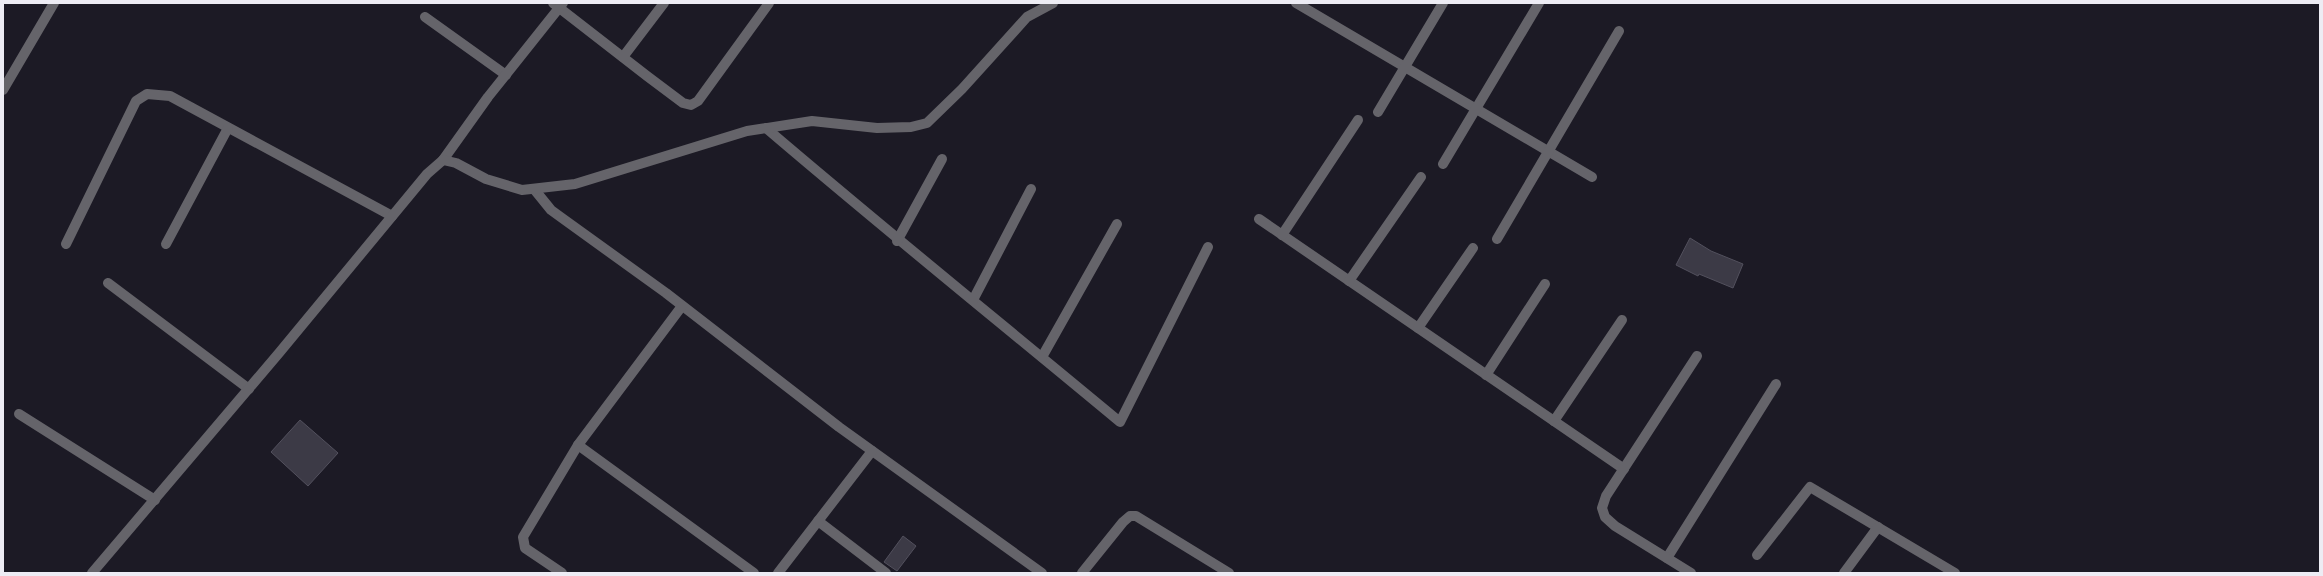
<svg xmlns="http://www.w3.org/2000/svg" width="2323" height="576" font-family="'Titillium Web',sans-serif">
<rect width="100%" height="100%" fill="#1c1a25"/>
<g fill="#3c3a46" stroke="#52505d">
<path d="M1690 238 1711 251 1743 264 1733 288 1699 274 1698 276 1676 265Z"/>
<path d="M300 420 338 453 308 486 271 452Z"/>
<path d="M903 536 916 546 897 571 884 562Z"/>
</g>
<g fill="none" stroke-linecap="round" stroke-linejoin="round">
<g stroke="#65646a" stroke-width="10">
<path d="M553 3 647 76 683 103 691 105 698 101 769 3"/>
<path d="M1296 3 1592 177"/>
<path d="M425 17 506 75"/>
<path d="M623 57 664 3"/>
<path d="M3 90 54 3"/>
<path d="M1378 112 1443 3"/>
<path d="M766 128C883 228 1002 324 1120 422L1208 247"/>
<path d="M443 160 488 97 563 3"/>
<path d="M1443 164 1539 3"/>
<path d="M534 189 551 210 562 218 666 293 839 427 1042 573"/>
<path d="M1259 219 1624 469"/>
<path d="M1282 235 1358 120"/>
<path d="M1497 239 1619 31"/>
<path d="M897 241 942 159"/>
<path d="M66 244 136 101 147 94 170 96 392 216"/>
<path d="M166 244 228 128"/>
<path d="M1349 281 1421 177"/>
<path d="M108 283 249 389"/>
<path d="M973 300 1031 189"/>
<path d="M1418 328 1473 248"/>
<path d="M1042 357 1117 224"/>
<path d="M1486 375 1545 284"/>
<path d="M19 414 155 500"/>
<path d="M1554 421 1622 320"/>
<path d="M578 445 754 573"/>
<path d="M818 521 886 573"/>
<path d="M1757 555 1810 487 1955 573"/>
<path d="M1667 558 1776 384"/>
<path d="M92 573 279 353 427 174 443 160 456 163 486 179 522 190 575 184 747 131 812 121 877 128 911 127 927 123 962 89 1027 17 1053 3"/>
<path d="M562 573 525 548 523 537 578 445 682 306"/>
<path d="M778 573 872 451"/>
<path d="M1082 573 1123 522 1130 516H1136L1229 573"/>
<path d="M1691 573 1615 526 1605 517 1602 508 1606 496 1697 356"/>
<path d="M1844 573 1878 527"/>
</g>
</g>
<rect width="2323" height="576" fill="none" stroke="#edecf4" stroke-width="8"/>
</svg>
